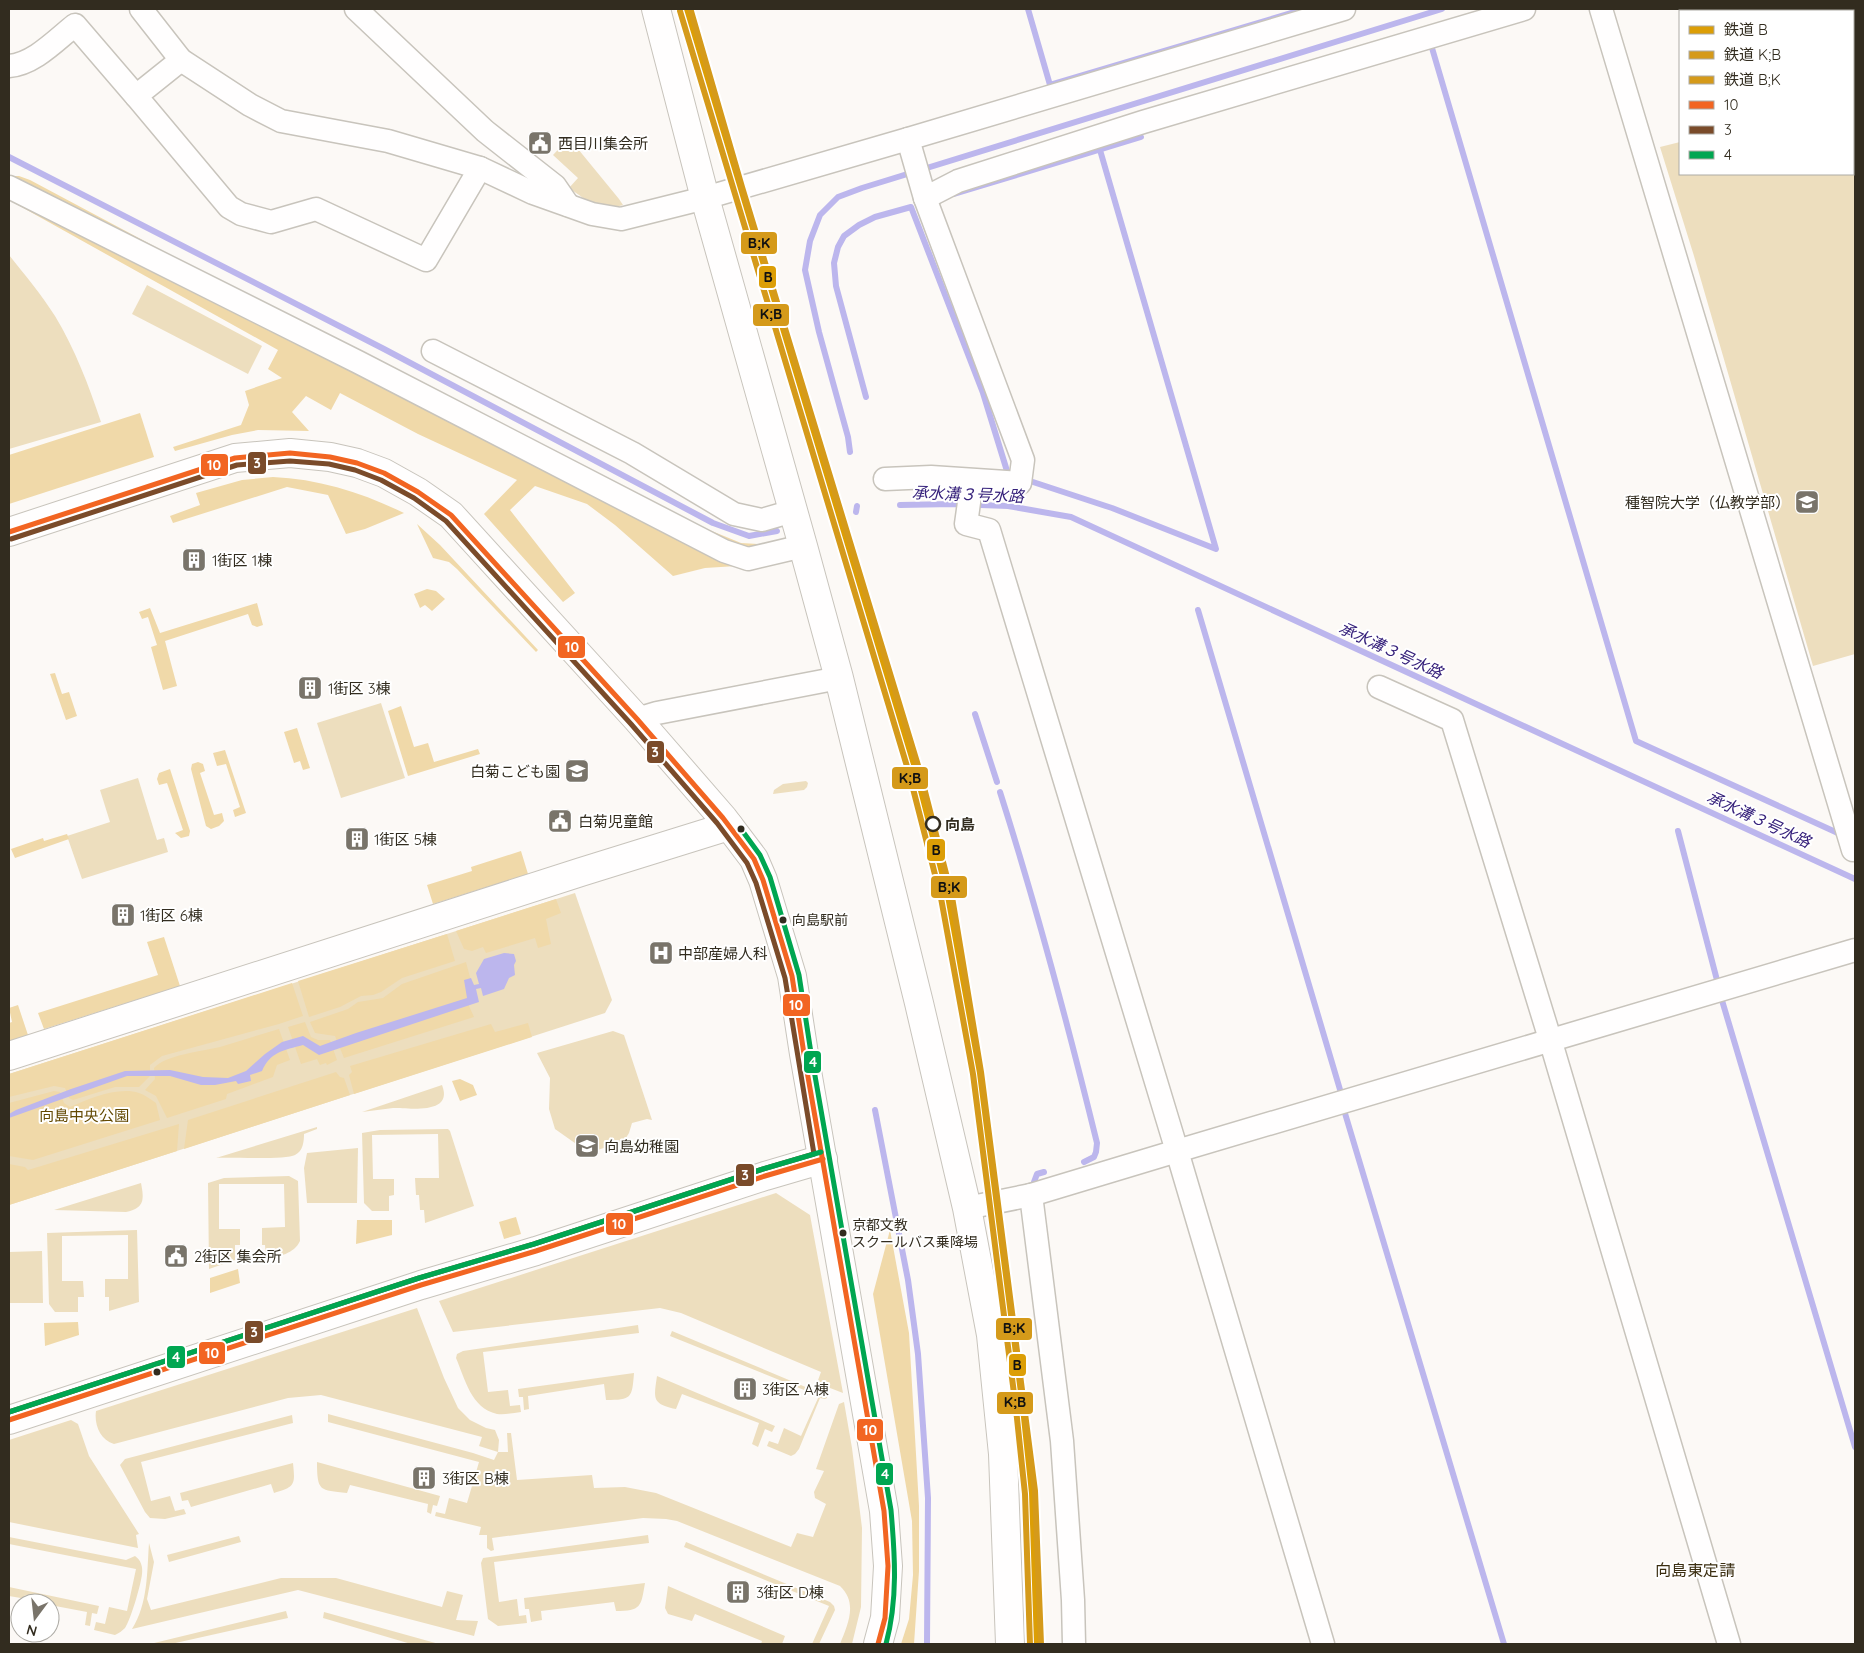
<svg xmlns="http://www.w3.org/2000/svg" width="1864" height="1653" font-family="Quicksand,'Noto Sans JP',sans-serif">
<rect width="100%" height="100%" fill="#fcf9f6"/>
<g fill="#eddebe">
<path d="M1855 93V654L1813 666 1694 256 1660 147 1680 142V174H1853V94Z"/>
<path d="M569 138 619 199 623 205C597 213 590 202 569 188L578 178 553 155Z"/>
<path d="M9 255C25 275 41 294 55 316 75 349 89 386 101 422L9 449Z"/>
<path d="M147 285 262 346 248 374 132 314Z"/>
<path d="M381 703 405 778 341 798 317 723Z"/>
<path d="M138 778 157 840 164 838 168 852 82 879 67 836 110 822 100 790Z"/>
<path d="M806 781 808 783 807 787 804 790 773 794 774 790 783 784Z"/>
<path d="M575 893 612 1000 605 1013 9 1205V1074Z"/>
<path d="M613 1031 624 1035 652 1120 647 1119 632 1123 629 1133 624 1141 589 1153 555 1129 549 1109 550 1078 537 1053Z"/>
<path d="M442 1085C454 1115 409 1108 393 1108 383 1109 372 1111 362 1112Z"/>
<path d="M317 1127V1129L304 1134C304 1142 303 1151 295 1155 287 1160 231 1157 216 1158Z"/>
<path d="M448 1129 450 1131 474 1206 425 1223 424 1210H420L419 1195H416L415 1178H439L438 1134 372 1135 373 1179H394V1195L389 1196V1211H372L364 1203 362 1133 380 1130Z"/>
<path d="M358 1148 357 1203H307L304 1168 307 1153Z"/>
<path d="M289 1176 298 1181 300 1241C294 1254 279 1256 266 1260L265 1245H262V1228L285 1227 284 1184H219V1229H240V1245H235V1260L209 1269 208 1183 224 1178Z"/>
<path d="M141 1183C144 1199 145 1208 126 1212L54 1210Z"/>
<path d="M776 1193 810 1215 843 1393 817 1383 821 1372 681 1313 660 1308 453 1332 439 1301Z"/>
<path d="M137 1230 139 1302 109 1311V1297H105V1279H128V1235L62 1236V1281H83L84 1297H78V1312H55L49 1304 47 1233Z"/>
<path d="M42 1251 43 1303H9V1252Z"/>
<path d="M417 1308 444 1378 458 1408 470 1420 486 1428 495 1430 499 1440 498 1452H508L507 1433H511L517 1480 592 1475 594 1488 625 1487 656 1493 791 1547 797 1533 813 1537 826 1504 815 1498 814 1492 824 1471 816 1469 839 1404 844 1402 852 1448 862 1528 861 1607 852 1644H840C848 1624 858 1603 840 1586L677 1521 666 1519 643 1518 492 1538 494 1550 491 1551 487 1548V1535H479L481 1527 435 1516 436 1512 445 1514 449 1498 467 1503 479 1462 328 1422V1414L473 1453 494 1460 498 1452 479 1446 482 1437 321 1395 288 1398 114 1444C100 1440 94 1424 96 1411Z"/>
<path d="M638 1325 639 1333 483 1352 488 1392 508 1390 510 1406 520 1405 521 1412C513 1413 505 1415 497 1414 471 1408 465 1379 456 1358L457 1354 463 1351Z"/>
<path d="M672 1331 827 1396V1398L825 1399 820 1398 799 1449 795 1454 791 1456 767 1446 769 1441 778 1444 784 1428 801 1436 819 1396 670 1336Z"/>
<path d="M634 1373C632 1398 632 1400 606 1400L604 1384 528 1396 529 1409 524 1410 523 1397H519L518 1389Z"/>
<path d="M657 1376 775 1426 772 1432 765 1429 758 1447 752 1444 759 1423 682 1394 676 1409C651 1404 654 1398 657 1376Z"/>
<path d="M292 1415 293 1423 141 1462 151 1501 170 1496 175 1511 184 1509 186 1514 165 1519 150 1518 145 1512 120 1465 125 1459Z"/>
<path d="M71 1420 78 1424 89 1456 139 1534 136 1535 138 1548 9 1522V1440Z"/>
<path d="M317 1462 440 1496 437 1506 433 1505 431 1514 427 1512 428 1504 350 1485 347 1493C320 1490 317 1492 317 1462Z"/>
<path d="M293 1463C295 1484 296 1487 274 1493L271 1484 191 1507 188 1500 182 1501 180 1493Z"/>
<path d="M648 1535 649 1543 494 1562 499 1602 517 1599 519 1616 526 1615 527 1623 498 1626 488 1619 481 1563 483 1558Z"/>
<path d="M239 1536 241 1542 169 1562 167 1555Z"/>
<path d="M9 1537 126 1560 135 1556C141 1560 143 1567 142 1574 141 1584 131 1619 125 1628 122 1631 119 1633 115 1635L94 1630 96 1622 105 1624 109 1607 127 1611 136 1569 9 1544Z"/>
<path d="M686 1542 830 1602 834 1606 835 1610 819 1644H812L829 1606 684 1547Z"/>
<path d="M149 1543 154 1562 147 1599 151 1610 281 1578H336L442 1607 447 1591 463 1595 456 1620 478 1621 474 1636 298 1590 132 1629C148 1604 147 1572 149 1543Z"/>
<path d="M645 1583C641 1607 641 1611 616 1611L614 1602 541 1611 542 1620 531 1622 529 1609H525L524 1598Z"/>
<path d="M668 1586 785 1636 782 1644 775 1643 774 1644H761L762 1641 695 1614 692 1621 668 1614 665 1608Z"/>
<path d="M9 1587 99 1606 97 1614 92 1613 90 1626 85 1625 87 1612 50 1605V1603L9 1596Z"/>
<path d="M286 1611 288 1618 171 1644H150Z"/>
<path d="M324 1612 439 1644H411L323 1618Z"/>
</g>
<g fill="#f0d9a9">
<path d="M14 176H19L30 180 240 292 329 337 378 359 515 432 702 527 741 543 758 544 767 564 705 568 673 576 615 525 587 504 535 486 510 510 575 593 563 602 484 514 517 480 418 434 340 393 331 410 306 396 292 412 309 431 258 430 232 435 175 451 173 447 241 425 249 405 245 391 282 378 268 369 278 350 9 200V180Z"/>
<path d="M140 413 154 457 9 504V455Z"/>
<path d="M273 477C319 479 363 493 404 513L365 529 346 534 328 495 287 487 173 523 170 516 200 505 196 493 242 480Z"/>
<path d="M417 524 440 545 538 650 536 652 457 569 449 562 433 558Z"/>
<path d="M427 589 436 591 445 599 432 611 425 605 420 608 414 594Z"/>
<path d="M257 603 263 625 257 627 252 625 248 614 165 641 177 686 163 690 151 647 157 645 148 617 142 619 139 612 150 608 160 633Z"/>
<path d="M55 673 62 694 69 692 77 716 66 720 50 674Z"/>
<path d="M401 706 414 747 428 743 434 762 478 749 480 754 408 776 388 711Z"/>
<path d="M297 728 310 768 303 770 300 761 294 763 284 732Z"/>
<path d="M225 750 246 813 235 817 233 810 240 807 226 764 217 766 213 753Z"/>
<path d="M198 762 203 764 205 771 200 773 214 815 222 813 224 821 219 826 211 829 206 826 191 769 192 764Z"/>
<path d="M170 769 190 831 189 836 181 838 175 833 183 830 167 783 159 785 157 779 159 773Z"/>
<path d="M67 834 69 839 15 858 11 849 43 838 44 841Z"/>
<path d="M521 851 528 874 433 904 427 885 472 871 471 867Z"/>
<path d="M556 899 561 913 546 919 551 944 538 948 535 938 486 953 483 947 472 951 464 949 456 931Z"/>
<path d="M447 934 455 961 402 978 381 992 373 995 361 996 340 1007 309 1017 298 981Z"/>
<path d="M164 937 180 986 44 1029 38 1013 158 975 147 942Z"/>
<path d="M466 962 471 981 469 1006 474 1017 344 1058 335 1036 315 1033 310 1022 348 1009 358 1002 383 998 402 984Z"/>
<path d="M292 983 303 1016 279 1024 162 1056 150 1065V1076L139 1087H115L73 1100 69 1098 65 1088 54 1086 9 1097V1074Z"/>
<path d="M18 1005 28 1035 9 1041V1023L12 1022 9 1008Z"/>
<path d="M305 1022 311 1037 318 1040H330L337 1060 327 1065 326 1063 320 1065 317 1059 301 1064 288 1027Z"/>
<path d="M528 1023 532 1037 354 1094 349 1075 352 1072 350 1066 491 1024 495 1032Z"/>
<path d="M279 1029 290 1060 277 1065 273 1077 227 1094 226 1099 167 1118 156 1096 145 1090 155 1079 154 1068C165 1055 203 1051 220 1047 240 1041 259 1035 279 1029Z"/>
<path d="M336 1072 340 1077 344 1078 350 1095 184 1149 188 1120Z"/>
<path d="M460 1079 473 1085 477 1095 460 1101 452 1081Z"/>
<path d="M54 1091 60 1092 64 1103 70 1107C89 1099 118 1086 139 1093 145 1095 150 1099 156 1103L160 1120 33 1160 9 1156V1103Z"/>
<path d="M179 1124 177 1151 9 1205V1164L25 1167 28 1170Z"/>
<path d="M516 1217 521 1234 504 1239 499 1222Z"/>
<path d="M357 1220H392V1235L356 1244Z"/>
<path d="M890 1230 909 1333 919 1506V1571L914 1644H901L909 1619 913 1575 912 1521 873 1294Z"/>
<path d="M238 1269 240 1283 210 1293V1278Z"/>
<path d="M78 1322 79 1335 45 1346 44 1323Z"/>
</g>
<path fill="#bcb6ed" d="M504 953 514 954 516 961 514 965 515 975 509 978 504 989 483 996 481 988 476 989 479 1002 319 1055 303 1045C284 1050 270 1052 262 1071L250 1075 251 1081 238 1084 236 1081 215 1085H201L170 1076H127L9 1118V1114L16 1110 71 1089 125 1071 170 1070 203 1077 228 1078 246 1071 265 1054 282 1042 303 1036 320 1046 356 1033 467 998 464 980 471 978 474 985 479 984 476 973 484 959Z"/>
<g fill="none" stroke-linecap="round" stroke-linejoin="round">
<g stroke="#bcb6ed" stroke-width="6">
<path d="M1028 9 1050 85 1305 9"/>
<path d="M1783 9 1784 11"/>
<path d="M1432 48 1636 741 1840 834"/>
<path d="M9 157 384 349 713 523 749 536 777 531"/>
<path d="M954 194 1141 137"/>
<path d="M866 397 836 286 834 263 838 247 844 236 859 225 875 217 911 207 983 393 1007 471"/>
<path d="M850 452 848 437 819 332 805 270 810 241 820 215 838 197 862 188 1442 9"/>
<path d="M1033 482 1112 508 1216 549 1100 150"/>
<path d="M900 505 953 504 1008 506 1071 517 1855 879"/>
<path d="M856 512 857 506"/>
<path d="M1198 610 1341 1093"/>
<path d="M975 714 997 782"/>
<path d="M1000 792C1037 908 1068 1025 1097 1143L1096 1152 1094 1157 1084 1162"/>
<path d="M1678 831 1718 984"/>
<path d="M1721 997 1855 1447"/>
<path d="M875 1110 908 1280 918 1354 928 1498 927 1644"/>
<path d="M1344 1110 1504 1644"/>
<path d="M1034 1182 1037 1174 1044 1172"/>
</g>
<defs>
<g id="street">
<path d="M141 9 181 60 250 105 281 121 388 141 480 168 533 193 592 214 621 219 705 198 908 139 1344 9"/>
<path d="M356 9 485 131 555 186 568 205"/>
<path d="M1601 9 1853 850"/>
<path d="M181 60 136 96 229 207 241 214 271 222 316 209 426 260 480 168"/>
<path d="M9 66C34 64 56 40 75 25L136 96"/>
<path d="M9 187 358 362 724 551 748 559 803 546"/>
<path d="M925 198 958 181 1143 122 1524 9"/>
<path d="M433 351 632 453 734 514 762 520 793 511"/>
<path d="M885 479 931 477 1020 483 1023 460 925 198 908 139"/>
<path d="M1379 687 1452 720 1550 1039 1729 1644"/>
<path d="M637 719 657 713 839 678"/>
<path d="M1031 1195 1062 1441 1073 1600 1074 1644"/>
<path d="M967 1208 1031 1195 1177 1151 989 530 966 524 972 481"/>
<path d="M1323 1644 1177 1151 1855 950"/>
</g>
<g id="secondary">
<path d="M656 9 705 198 803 546 839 678 919 1003 967 1208 991 1335 1003 1454 1010 1644"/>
<path d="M9 532 235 458 290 453 330 457 357 463 384 473 418 492 451 515 637 719 723 818 754 859 763 880 792 976 804 1054 884 1511 888 1566 885 1618 878 1644"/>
<path d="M9 1056 581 872 729 826"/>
<path d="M9 1420 421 1285 536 1251 765 1176 823 1159"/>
</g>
</defs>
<use href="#street" stroke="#c8c4bc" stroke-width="25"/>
<use href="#secondary" stroke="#c8c4bc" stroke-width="30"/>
<use href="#street" stroke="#fffefe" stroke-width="22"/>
<use href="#secondary" stroke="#fffefe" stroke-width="28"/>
<defs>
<g id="bus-1">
<path d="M9 532 235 458 290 453 330 457 357 463 384 473 418 492 451 515 637 719 723 818 754 859 763 880 792 976 804 1054 884 1511 888 1566 885 1618 878 1644"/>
<path d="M9 1420 421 1285 536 1251 765 1176 823 1159"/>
</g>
<path id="bus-2" d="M9 1412 419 1278 534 1244 763 1169 814 1154 785 978 756 883 747 863 717 823 631 724 446 521 414 498 381 480 355 470 329 464 290 461 237 465 11 539"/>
<g id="bus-3">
<path d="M741 829 760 855 770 877 799 975 811 1053 891 1510C895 1556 898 1599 886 1644"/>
<path d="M9 1412 419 1278 534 1244 763 1169 821 1152"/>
</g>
</defs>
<use href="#bus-1" stroke="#fff" stroke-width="9"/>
<use href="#bus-2" stroke="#fff" stroke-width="9"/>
<use href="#bus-3" stroke="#fff" stroke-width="9"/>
<use href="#bus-1" stroke="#f26522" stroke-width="5"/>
<use href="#bus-2" stroke="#7a4b2a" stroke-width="5"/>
<use href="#bus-3" stroke="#00a651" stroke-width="5"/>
<defs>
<path id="rail-1" d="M687 9 916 771 948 896 980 1073 1023 1408 1032 1493 1037 1644"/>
<path id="rail-2" d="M680 11 909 773 941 898 973 1074 1016 1409 1025 1494 1030 1644"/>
<path id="rail-3" d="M691 11 742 187 920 772 952 897 981 1072 1035 1491 1041 1644"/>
</defs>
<use href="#rail-1" stroke="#fff" stroke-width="10"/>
<use href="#rail-2" stroke="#fff" stroke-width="10"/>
<use href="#rail-3" stroke="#fff" stroke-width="10"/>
<use href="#rail-1" stroke="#dc9e06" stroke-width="6"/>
<use href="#rail-2" stroke="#d59a1a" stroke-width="6"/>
<use href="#rail-3" stroke="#d59a1a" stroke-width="6"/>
</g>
<defs>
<symbol id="civic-square" viewBox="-11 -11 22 22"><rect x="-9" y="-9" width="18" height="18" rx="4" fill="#79746a" stroke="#fff"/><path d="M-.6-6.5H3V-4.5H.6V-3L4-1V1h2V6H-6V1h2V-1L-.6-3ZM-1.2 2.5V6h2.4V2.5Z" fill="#fff"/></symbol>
<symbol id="university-square" viewBox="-11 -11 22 22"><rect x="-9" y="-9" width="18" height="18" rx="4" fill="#79746a" stroke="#fff"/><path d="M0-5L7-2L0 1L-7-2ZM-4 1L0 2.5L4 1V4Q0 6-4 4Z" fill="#fff"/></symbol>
<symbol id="building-square" viewBox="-11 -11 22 22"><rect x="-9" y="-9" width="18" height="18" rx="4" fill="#79746a" stroke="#fff"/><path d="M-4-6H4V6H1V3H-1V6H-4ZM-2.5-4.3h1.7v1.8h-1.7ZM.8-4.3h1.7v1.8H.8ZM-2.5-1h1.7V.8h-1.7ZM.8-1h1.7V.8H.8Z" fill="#fff"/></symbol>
<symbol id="school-square" viewBox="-11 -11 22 22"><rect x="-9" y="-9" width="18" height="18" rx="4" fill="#79746a" stroke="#fff"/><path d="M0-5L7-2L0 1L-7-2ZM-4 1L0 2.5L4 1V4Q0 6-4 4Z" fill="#fff"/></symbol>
<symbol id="hospital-square" viewBox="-11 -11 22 22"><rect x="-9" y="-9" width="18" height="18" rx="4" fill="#79746a" stroke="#fff"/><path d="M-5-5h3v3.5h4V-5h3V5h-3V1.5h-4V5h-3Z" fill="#fff"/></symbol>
</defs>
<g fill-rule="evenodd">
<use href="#civic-square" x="526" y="129" width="28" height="28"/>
<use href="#university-square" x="1793" y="488" width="28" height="28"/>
<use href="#building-square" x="180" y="546" width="28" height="28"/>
<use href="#building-square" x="296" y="674" width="28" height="28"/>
<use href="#school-square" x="563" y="757" width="28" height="28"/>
<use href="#civic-square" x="546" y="807" width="28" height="28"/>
<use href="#building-square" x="343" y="825" width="28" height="28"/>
<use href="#building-square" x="109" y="901" width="28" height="28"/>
<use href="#hospital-square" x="647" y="939" width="28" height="28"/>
<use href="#school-square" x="573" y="1132" width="28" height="28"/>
<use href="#civic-square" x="162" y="1242" width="28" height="28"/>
<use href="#building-square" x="731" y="1375" width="28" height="28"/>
<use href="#building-square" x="410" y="1464" width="28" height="28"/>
<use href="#building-square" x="724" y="1578" width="28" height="28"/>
</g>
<circle fill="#fff" stroke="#322c1f" stroke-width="2.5" cx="933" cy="824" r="7"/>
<g fill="#322c1f" stroke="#fff" stroke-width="2">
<circle cx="741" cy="829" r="4.5"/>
<circle cx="783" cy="920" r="4.5"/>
<circle cx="843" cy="1233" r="4.5"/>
<circle cx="157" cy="1372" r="4.5"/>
</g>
<g text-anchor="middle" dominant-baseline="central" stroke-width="4" stroke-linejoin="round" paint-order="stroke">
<g font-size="14" fill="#322c1f" stroke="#fff" text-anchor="start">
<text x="792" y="920">向島駅前</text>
<text x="852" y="1225">京都文教<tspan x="852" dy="17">スクールバス乗降場</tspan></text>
</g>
<g font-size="15" fill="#322c1f" stroke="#fff" text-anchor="start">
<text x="558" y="143">西目川集会所</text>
<text x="1790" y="502" text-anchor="end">種智院大学（仏教学部）</text>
<text x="212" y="560">1街区 1棟</text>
<text x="328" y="688">1街区 3棟</text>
<text x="560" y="771" text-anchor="end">白菊こども園</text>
<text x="578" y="821">白菊児童館</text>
<text x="374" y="839">1街区 5棟</text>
<text x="140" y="915">1街区 6棟</text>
<text x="678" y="953">中部産婦人科</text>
<text x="604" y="1146">向島幼稚園</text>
<text x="194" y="1256">2街区 集会所</text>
<text x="762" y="1389">3街区 A棟</text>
<text x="442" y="1478">3街区 B棟</text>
<text x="756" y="1592">3街区 D棟</text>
</g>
<g font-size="15" font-weight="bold" fill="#322c1f" stroke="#fff" text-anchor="start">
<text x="945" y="824">向島</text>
</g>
<g font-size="15" fill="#634902" stroke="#fff">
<text x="84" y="1115">向島中央公園</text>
</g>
<g font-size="16" font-style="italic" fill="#36217b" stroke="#fff">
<text transform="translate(968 494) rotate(2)">承水溝３号水路</text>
<text transform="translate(1391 650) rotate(25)">承水溝３号水路</text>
<text transform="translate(1759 819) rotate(25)">承水溝３号水路</text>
</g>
<g font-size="16" fill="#3b2e11" stroke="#fff">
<text x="1695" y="1570">向島東定請</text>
</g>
</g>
<g stroke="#fff" stroke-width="2">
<rect x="740" y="231" width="38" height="24" rx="5" fill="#d59a1a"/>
<rect x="758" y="265" width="19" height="24" rx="5" fill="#dc9e06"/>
<rect x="752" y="303" width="38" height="24" rx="5" fill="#d59a1a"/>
<rect x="247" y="451" width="20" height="24" rx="5" fill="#7a4b2a"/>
<rect x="200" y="453" width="29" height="24" rx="5" fill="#f26522"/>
<rect x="557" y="635" width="29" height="24" rx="5" fill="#f26522"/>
<rect x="646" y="740" width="19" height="24" rx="5" fill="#7a4b2a"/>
<rect x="891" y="766" width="38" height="24" rx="5" fill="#d59a1a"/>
<rect x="926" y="838" width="20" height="24" rx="5" fill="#dc9e06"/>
<rect x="930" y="875" width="38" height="24" rx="5" fill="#d59a1a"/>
<rect x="782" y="993" width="29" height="24" rx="5" fill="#f26522"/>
<rect x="803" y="1050" width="19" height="24" rx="5" fill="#00a651"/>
<rect x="735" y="1163" width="20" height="24" rx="5" fill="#7a4b2a"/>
<rect x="605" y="1212" width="29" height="24" rx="5" fill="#f26522"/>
<rect x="995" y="1317" width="38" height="24" rx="5" fill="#d59a1a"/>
<rect x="244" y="1320" width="20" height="24" rx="5" fill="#7a4b2a"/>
<rect x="198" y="1341" width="28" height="24" rx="5" fill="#f26522"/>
<rect x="166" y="1345" width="20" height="24" rx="5" fill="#00a651"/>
<rect x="1008" y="1353" width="19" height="24" rx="5" fill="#dc9e06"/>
<rect x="996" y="1391" width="38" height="24" rx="5" fill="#d59a1a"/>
<rect x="856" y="1418" width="28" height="24" rx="5" fill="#f26522"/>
<rect x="875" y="1462" width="19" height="24" rx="5" fill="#00a651"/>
</g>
<g font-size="14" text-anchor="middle" font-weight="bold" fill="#fff">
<text x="257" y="468">3</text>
<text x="214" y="470">10</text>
<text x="572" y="652">10</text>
<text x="655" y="757">3</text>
<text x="796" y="1010">10</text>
<text x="813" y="1067">4</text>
<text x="745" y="1180">3</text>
<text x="619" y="1229">10</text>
<text x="254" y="1337">3</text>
<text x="212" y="1358">10</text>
<text x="176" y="1362">4</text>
<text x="870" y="1435">10</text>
<text x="885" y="1479">4</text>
</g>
<g font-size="14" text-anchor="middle" font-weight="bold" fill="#111">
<text x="759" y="248">B;K</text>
<text x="768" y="282">B</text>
<text x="771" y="319">K;B</text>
<text x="910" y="783">K;B</text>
<text x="936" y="855">B</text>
<text x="949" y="892">B;K</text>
<text x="1014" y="1333">B;K</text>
<text x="1017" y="1370">B</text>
<text x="1015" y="1407">K;B</text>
</g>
<rect width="1864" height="1653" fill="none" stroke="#322c1f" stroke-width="20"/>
<rect x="1679" y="10" width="175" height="165" fill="#ffffff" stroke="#adaba5"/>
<rect x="1689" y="26" width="25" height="8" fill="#dc9e06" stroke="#adaba5"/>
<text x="1724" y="35" font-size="15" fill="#322c1f">鉄道 B</text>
<rect x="1689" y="51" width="25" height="8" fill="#d59a1a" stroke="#adaba5"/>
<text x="1724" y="60" font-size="15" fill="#322c1f">鉄道 K;B</text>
<rect x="1689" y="76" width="25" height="8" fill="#d59a1a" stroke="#adaba5"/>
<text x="1724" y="85" font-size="15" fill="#322c1f">鉄道 B;K</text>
<rect x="1689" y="101" width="25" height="8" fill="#f26522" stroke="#adaba5"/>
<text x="1724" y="110" font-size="15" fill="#322c1f">10</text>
<rect x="1689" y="126" width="25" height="8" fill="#7a4b2a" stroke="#adaba5"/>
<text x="1724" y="135" font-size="15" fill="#322c1f">3</text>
<rect x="1689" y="151" width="25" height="8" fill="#00a651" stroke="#adaba5"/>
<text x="1724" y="160" font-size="15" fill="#322c1f">4</text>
<g transform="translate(35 1618) rotate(195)"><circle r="24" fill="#ffffff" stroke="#adaba5"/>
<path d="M0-4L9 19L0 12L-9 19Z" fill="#79746a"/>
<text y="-8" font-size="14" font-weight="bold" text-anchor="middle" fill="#322c1f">N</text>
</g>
</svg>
